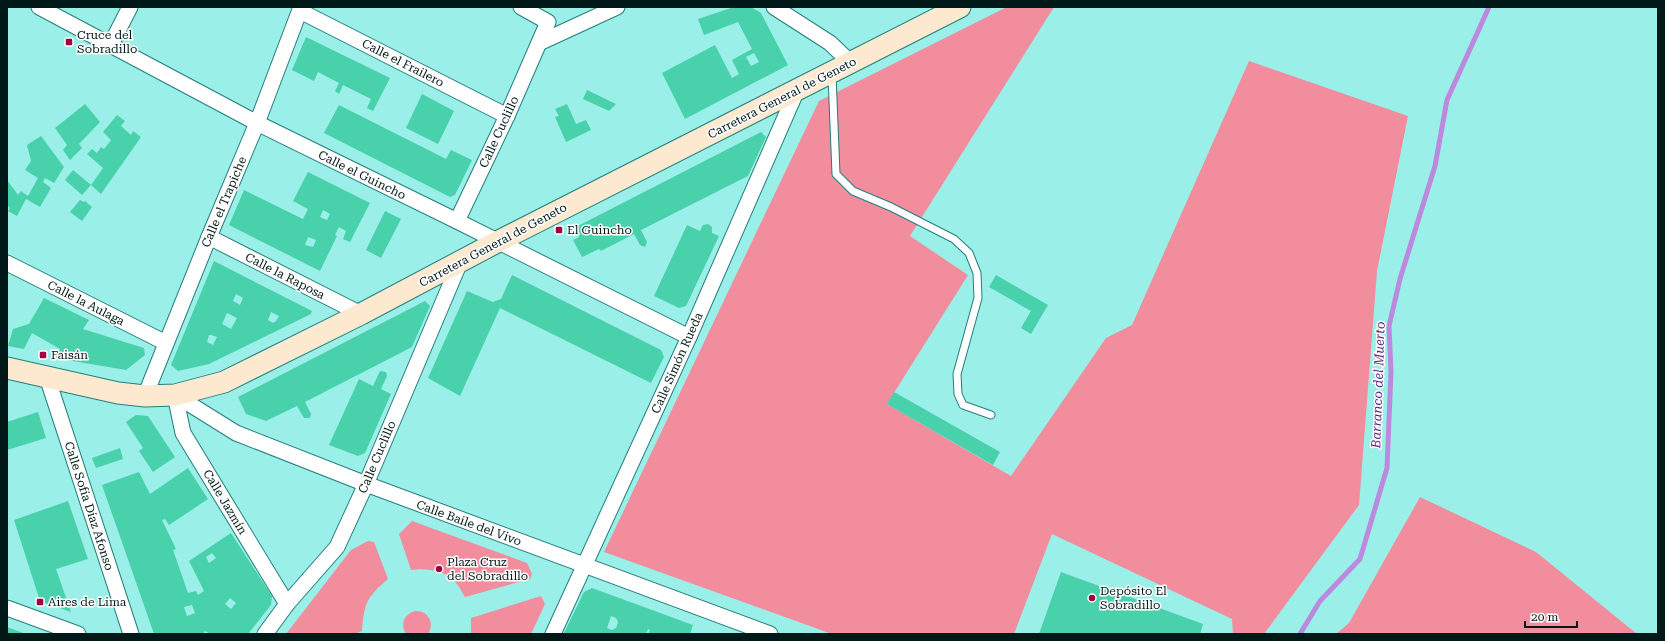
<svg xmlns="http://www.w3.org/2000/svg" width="1665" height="641" font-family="'Roboto Serif',serif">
<rect width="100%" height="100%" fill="#9befe9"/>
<g fill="#f18d9d">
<path d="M1007 7H1054L910 236 968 275 887 404 1011 476 1106 338 1132 325 1249 61 1408 116 1377 271 1359 505 1264 634H1233L1232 619 1052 534 1014 634H832L604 552 819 101Z"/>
<path d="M1420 497 1536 552 1637 634H1336L1349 623Z"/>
<path d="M412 521 527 563 532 574 530 579 465 597C462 593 460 587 456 583 446 570 426 568 411 570L399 534Z"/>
<path d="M368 541 374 542 388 579C367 597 364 603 362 631L354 634H286L351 550Z"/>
<path d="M541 596 545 604 531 634H471V618Z"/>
<path d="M415 611C428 610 435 623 428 634H406C400 624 404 614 415 611Z"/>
</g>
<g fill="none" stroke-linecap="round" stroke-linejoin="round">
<path stroke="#bb89de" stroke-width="5" d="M1300 634 1320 601 1360 559 1387 468 1391 372 1389 326 1400 279 1435 166 1447 100 1489 7"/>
</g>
<g fill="#48d1aa" fill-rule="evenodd">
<path d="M734 7H751L761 13 788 65 685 119 662 73 715 45 732 78 739 74 732 60 752 49 738 22 704 35 698 19ZM754 53 759 62 751 66 746 57Z"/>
<path d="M306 37 390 78 373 111 367 108 371 99 343 85 339 94 335 91 339 83 318 72 314 81 292 70Z"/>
<path d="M587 90 616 104 609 111 583 99Z"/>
<path d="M422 94 454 111 438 144 406 128Z"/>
<path d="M85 104 100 122 79 144 82 148 70 160 63 150 67 145 55 128Z"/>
<path d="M567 104 576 124 586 120 591 130 566 142 555 117 559 116 555 109Z"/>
<path d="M339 105 446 159 451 150 472 160 455 195 450 197 324 133Z"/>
<path d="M117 115 125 121 121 126 131 135 133 131 141 137 101 194 91 185 103 168 87 154 92 149 97 153 101 147 104 149 111 140 103 132Z"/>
<path d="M761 132 766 137 748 176 641 230 647 242 645 247 640 245 634 234 601 251 599 249 582 257 573 240 579 237 574 228Z"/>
<path d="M41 136 64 167 54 183 45 178 43 182 51 188 40 207 26 199 17 216 8 211 10 208 7 205V180L18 195 21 191 28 196 38 178 25 170 31 161 27 145Z"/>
<path d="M73 170 91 185 82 195 65 180Z"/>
<path d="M308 172 370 203 350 242 343 239 346 231 339 227 335 235 337 236 320 271 229 225 244 190 303 219 308 209 293 201ZM323 210 330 214 327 220 320 217ZM308 237 316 240 313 247 305 245Z"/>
<path d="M80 200 84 202 85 201 92 207 82 221 70 212Z"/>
<path d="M385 211 401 219 381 258 366 250Z"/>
<path d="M708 224 712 227V233L719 236 686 306 679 308 654 296 687 225 700 231 703 225Z"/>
<path d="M214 261 312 311 311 314 209 364 178 371 171 365ZM236 294 243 298 240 305 233 301ZM271 312 279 316 276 321 273 323 268 320ZM227 313 237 318 231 329 222 324ZM209 335H211L217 337 213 345 207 342Z"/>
<path d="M512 275 661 350 664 357 651 383 500 308 460 396 428 378 467 291 493 302 501 299Z"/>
<path d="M996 275 1048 305 1031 334 1021 328 1031 311 989 287Z"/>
<path d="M44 298 89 320 83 329 144 348 145 355 126 370 55 358 60 349 32 333 24 349 8 346 13 329 29 324Z"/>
<path d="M425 301 430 306 412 347 305 402 311 414 310 418H304L297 406 266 421 246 414 238 397Z"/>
<path d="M380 371 386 372 387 376 381 389 391 394 365 453 358 456 329 445 359 379 373 386Z"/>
<path d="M894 392 1000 452 993 465 887 404Z"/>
<path d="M38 412 46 438 7 450V422Z"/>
<path d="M136 415 148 416 175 457 153 472 139 451 143 448 126 422Z"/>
<path d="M120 448 123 459 96 468 92 458Z"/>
<path d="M188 468 208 499 169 525 165 519 162 520 176 549 173 550 188 593 196 591 198 595 204 591 189 561 231 533 272 596 271 605 248 634H210L205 631 203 634H154L102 485 139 472 150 494ZM212 553 216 558 209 563 206 557ZM230 598 236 603 231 609 225 604ZM192 605 195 613 187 616 184 607Z"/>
<path d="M68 501 88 559 56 569 71 612 40 601 14 520Z"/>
<path d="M1061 572 1203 624 1200 634H1039Z"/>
<path d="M592 588 693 625 690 634H648L650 630 648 629 646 634 564 633 584 592ZM611 616 616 618 618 622 616 628 612 630 607 628Z"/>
<path d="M7 627 26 634H7Z"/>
</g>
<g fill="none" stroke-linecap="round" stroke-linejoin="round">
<defs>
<path id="lane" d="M832 75 836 174 853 191 891 207 954 239 969 253 977 273 978 298 957 374 958 394 963 405 991 415"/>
<g id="street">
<path d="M39 7 257 123 457 221 689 337"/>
<path d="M774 7 830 43 851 63"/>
<path d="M300 11 507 116"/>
<path d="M539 43 617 7"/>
<path d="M110 46 130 7"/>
<path d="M457 221 507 116 548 22 521 7"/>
<path d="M209 237 361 314"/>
<path d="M7 263 166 343"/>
<path d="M47 377 131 634"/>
<path d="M175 395 236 433 366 484 770 634"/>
<path d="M175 395 183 433 287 604"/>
<path d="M145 396 209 237 257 123 301 7"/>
<path d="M7 608 78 634"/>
<path d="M265 634 287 604 337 547 366 484 460 262"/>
<path d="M553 634 689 337 797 90"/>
</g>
<path id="secondary" d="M7 368 118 393 145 396 175 395 224 382 361 314 497 242 960 7"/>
</defs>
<use href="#lane" stroke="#237e79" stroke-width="9"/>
<use href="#street" stroke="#237e79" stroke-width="17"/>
<use href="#secondary" stroke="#237e79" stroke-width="23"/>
<use href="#lane" stroke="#fff" stroke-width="7"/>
<use href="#street" stroke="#fff" stroke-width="15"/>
<use href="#secondary" stroke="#fde9d0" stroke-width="21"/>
</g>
<g fill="#a0013e" stroke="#fefefe" stroke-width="1.5">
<rect x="65" y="38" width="8" height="8" rx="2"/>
<rect x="555" y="226" width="8" height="8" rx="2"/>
<rect x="39" y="351" width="8" height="8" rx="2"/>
<circle cx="439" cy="569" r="4"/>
<circle cx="1092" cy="598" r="4"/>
<rect x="36" y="598" width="8" height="8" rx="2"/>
</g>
<g text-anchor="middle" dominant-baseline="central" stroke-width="3" stroke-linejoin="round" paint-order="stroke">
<g font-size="12" fill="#001817" stroke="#fefefe" text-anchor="start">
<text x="77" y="35">Cruce del<tspan x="77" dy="14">Sobradillo</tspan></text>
<text x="567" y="230">El Guincho</text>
<text x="51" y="355">Faisán</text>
<text x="447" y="562">Plaza Cruz<tspan x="447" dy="14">del Sobradillo</tspan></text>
<text x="1100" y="591">Depósito El<tspan x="1100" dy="14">Sobradillo</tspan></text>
<text x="48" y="602">Aires de Lima</text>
</g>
<g font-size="12" fill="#001817" stroke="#fefefe">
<text transform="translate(403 63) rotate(27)">Calle el Frailero</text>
<text transform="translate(782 98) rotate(-27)">Carretera General de Geneto</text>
<text transform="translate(499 132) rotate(-65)">Calle Cuclillo</text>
<text transform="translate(362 175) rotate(26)">Calle el Guincho</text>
<text transform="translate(224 202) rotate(-67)">Calle el Trapiche</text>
<text transform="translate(493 245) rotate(-28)">Carretera General de Geneto</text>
<text transform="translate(285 276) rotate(27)">Calle la Raposa</text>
<text transform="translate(86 303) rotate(27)">Calle la Aulaga</text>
<text transform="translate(677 363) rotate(-66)">Calle Simón Rueda</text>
<text transform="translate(377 457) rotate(-67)">Calle Cuclillo</text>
<text transform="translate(225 502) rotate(59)">Calle Jazmín</text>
<text transform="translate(89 506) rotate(72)">Calle Sofía Díaz Afonso</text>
<text transform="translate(469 523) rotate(20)">Calle Baile del Vivo</text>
</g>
<g font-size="13" font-style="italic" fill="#602085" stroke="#fefefe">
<text transform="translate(1378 385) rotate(-88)">Barranco del Muerto</text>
</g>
</g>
<rect width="1665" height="641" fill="none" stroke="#001817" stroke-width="16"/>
<path d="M1525 621v6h52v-6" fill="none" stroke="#001817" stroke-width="2"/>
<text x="1531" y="621" font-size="12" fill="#001817" stroke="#fefefe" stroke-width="3" paint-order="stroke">20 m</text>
</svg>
